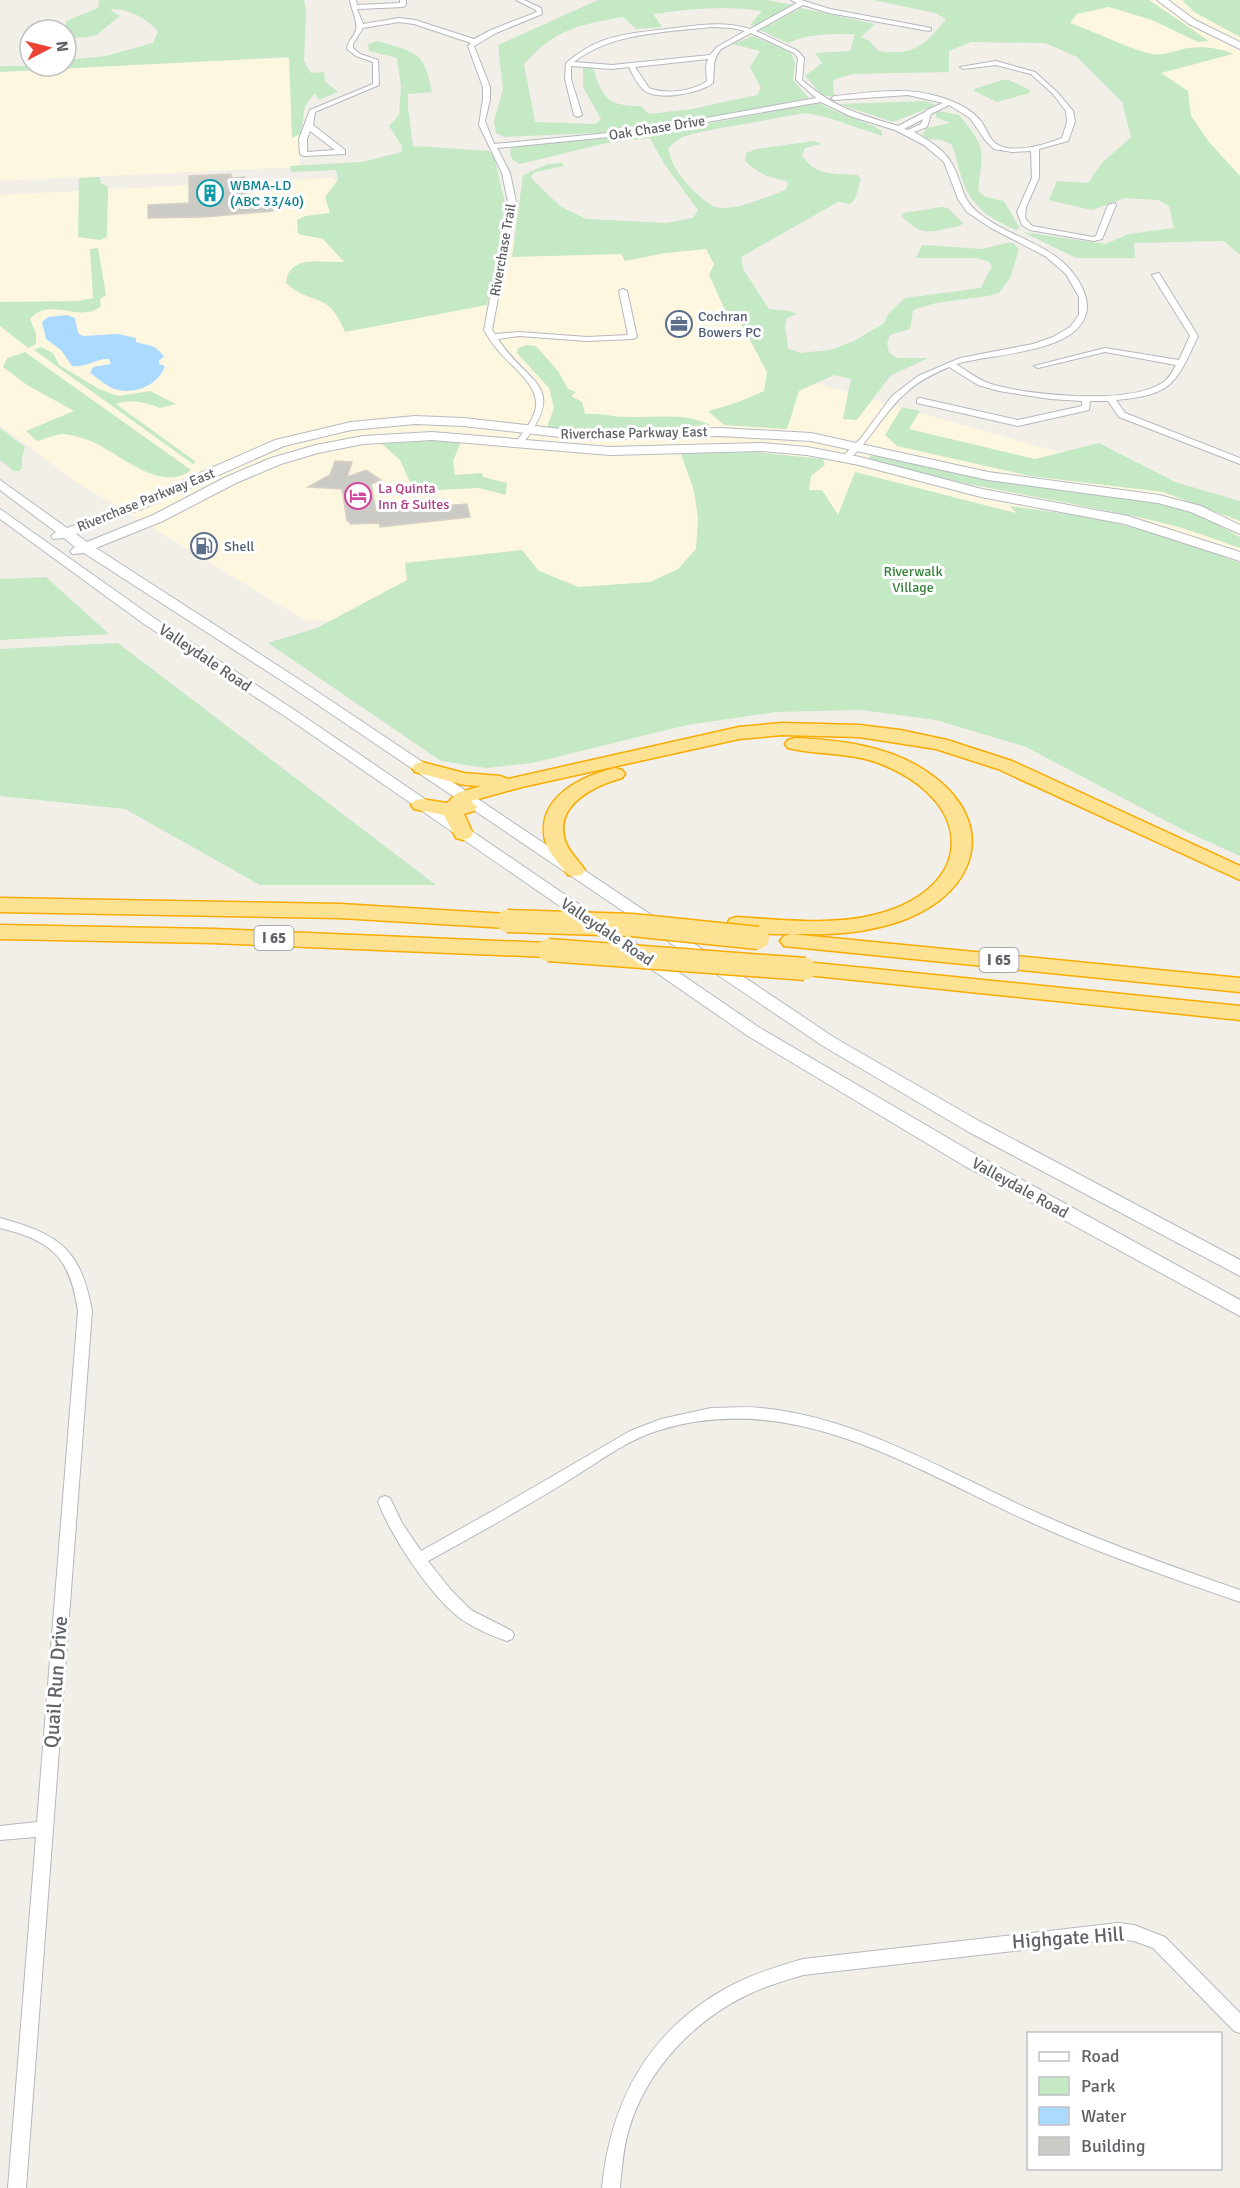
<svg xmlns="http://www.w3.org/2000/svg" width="1240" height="2188" font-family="Signika,sans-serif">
<rect width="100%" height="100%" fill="#f1efe8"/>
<g fill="#fef7e0">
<path d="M990 0H1240V244L1110 58Z"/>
<path d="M293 58 300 167 0 181V70Z"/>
<path d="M331 178 437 238 708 247 780 373 1240 504V750L776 613 306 621 73 480 0 425V195Z"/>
</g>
<g fill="#c5e8c5">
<path d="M99 0H304L306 12 304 61 311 73 324 72 325 81 338 92 319 100 315 94C298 109 307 117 300 134L292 138 289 57 0 72V66H66V60L106 56 153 43 158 32C150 20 124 6 110 10L120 16 95 36 66 39V21L98 8Z"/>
<path d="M598 0H767L793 5 756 26 750 25 762 11C726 5 690 9 653 14L662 27 636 29 623 17C577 25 556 29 524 64L535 122 596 124 601 119 583 87V68H593C602 99 609 106 641 106L649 114 692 109 757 95 761 88 750 67 760 51 732 44 753 36 791 53 795 63 793 80 809 98 661 126 619 132 505 137 496 133 494 121 503 89 498 45Z"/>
<path d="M873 0H1149L1209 41 1198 42 1152 20 1109 7 1077 14 1070 23C1094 31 1129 49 1152 54 1165 56 1176 50 1188 48 1203 46 1221 48 1233 54L1161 73 1188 91 1191 116 1209 142 1240 176V255L1224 241 1134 243 1135 258H1076L1023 232 1106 244 1128 234 1174 228 1169 206 1158 200 1125 198 1092 210 1049 200 1057 181 1088 183 1102 163 1131 137 1122 102 1077 57 1045 43 971 42 949 51V72L852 74 833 80 834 96H823L805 76 822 63 815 53 850 51 855 34C832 34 810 33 788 43L760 30 801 8 875 24 861 37 870 41 878 51C914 56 924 46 946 19L935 13Z"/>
<path d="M1182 0H1240V37L1194 12Z"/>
<path d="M378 41C413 52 425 50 432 92L408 94V108L413 146 489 151 494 157 507 211 487 305 345 332C328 289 312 307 286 283 289 253 324 263 344 262L323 239 298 234 297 220 305 216 330 213 325 197 338 180 336 170 291 172 290 166 362 162 402 152V146L389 126 399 115 401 87 397 58 369 51 368 44Z"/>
<path d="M1002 80H1009L1030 90V93L997 102 974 91V89Z"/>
<path d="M925 101 936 105 893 122 839 104Z"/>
<path d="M819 103C839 115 863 119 882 131V136L826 117 805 113 705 131 682 137 668 148C673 168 678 173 691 188 697 194 705 202 713 206 730 214 769 196 786 190L788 181C771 179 757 173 745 161L746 153 757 149 814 141 821 144 805 148 802 155C815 177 835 173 858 175L861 179 855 199 850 204 838 202 741 257 743 269 769 309 790 311 797 314 787 318 785 325 788 348 800 353 830 350 854 341 884 323 889 313 905 298 981 288 992 266 989 262 977 258H916L922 245 983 249 1006 243H1014L1019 250 1010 278 999 293 988 296 936 303 913 310 910 329 890 335 887 343 889 353 897 358H928L890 376 857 420 843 419 851 379 834 375 799 391 787 429 724 425 708 411 736 403 764 391 767 372 736 314 725 310 709 275 714 264 706 249 666 253 625 261 621 254 512 257 523 175 548 164 563 163V166L533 173 531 178 561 207 586 219 666 223 693 218 698 210 663 162 650 138 607 143 520 164C512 160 509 157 511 148L521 145 667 131Z"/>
<path d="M940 111 959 115C987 149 983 148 978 191L985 197 1004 201 1019 227 1017 230C989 219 970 206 961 176 957 165 957 155 951 144L941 140 927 139 922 134 927 128 950 123 936 117V113Z"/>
<path d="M100 177 101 183 108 187 107 237 100 240 78 237 79 178Z"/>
<path d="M942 207 948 208 963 223 960 226C928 231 926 239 901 216L904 213Z"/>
<path d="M98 248 106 295 100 299 101 306C97 309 93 312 87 312 71 315 46 300 30 319L36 333V344L28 348 0 326V302L77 301 93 298 90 249Z"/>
<path d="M526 345 536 346 558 371 568 389 576 392 571 396 582 402 585 414C602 413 611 417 627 417 656 418 684 412 711 425L595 432 547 427 554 408 549 388 517 353 518 348Z"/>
<path d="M41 347 53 353 59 365 99 389 118 396 150 391 176 404 160 408C149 403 128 398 116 404L196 462 193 464 34 350Z"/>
<path d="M25 352 191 470C160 494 119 453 91 441 83 438 72 435 64 434 56 434 45 439 37 441L26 431 74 411 27 385 3 367 7 358Z"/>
<path d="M902 407 920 411 909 429 1035 459 1099 443 1175 482 1240 501V521L1163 492 1030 476 897 446 885 435Z"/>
<path d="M0 428 25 447 22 457V468L19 471H14L0 460Z"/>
<path d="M429 441 461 442 453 461 455 475 482 473 483 477 507 483 506 495 479 488 414 491 400 460 382 444Z"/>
<path d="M754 452 823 459 825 465 811 476 809 490H822L838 515 855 472 1016 513 1010 506 1095 518 1179 539 1240 563V856L1187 832 1026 747 936 720 861 710 775 712 687 725 532 763 486 768 441 761 268 643 317 628 407 580 405 563 522 550 539 571 579 587 650 582 678 569 696 549 698 519 694 491 681 454Z"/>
<path d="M869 456H878L995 480 1161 503 1205 518 1240 537V548C1217 540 1194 531 1171 525 1071 500 969 489 871 460Z"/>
<path d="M46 577 109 634 0 640V579Z"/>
<path d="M118 643 436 885H260L125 809 0 796V649Z"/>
</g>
<path fill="#aadaff" d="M67 315 75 318 78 333 83 336 118 334 136 338V342C152 347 154 343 164 357L159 360V364L165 366C159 384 137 394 118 390 108 388 98 378 90 373L93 367 111 364 109 359C96 358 86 368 72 366L61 350 46 339 42 322 48 317Z"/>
<g fill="#cccac5" stroke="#d6d1c6" stroke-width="1.5">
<path d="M231 174V178L245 177 246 200 272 198 273 211 204 217 148 218V205L189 203V176Z"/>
<path d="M335 461 352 462 347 477 366 470 381 480 371 484 376 511 467 504 470 517 380 527 379 523 350 524 349 521H347L342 489 308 487 330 475Z"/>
</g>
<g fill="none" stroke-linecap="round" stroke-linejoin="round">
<defs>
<g id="street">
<path d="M350 0H356L357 5 400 3V0H406V5L403 7 357 9 363 24 399 18 415 20 474 39 491 30 537 12 536 10 516 0H524L541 8 542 14 496 33 474 46 490 87V99L485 121 494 144 639 130 816 98 796 80 798 58 794 53 751 33 721 49C711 61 715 70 713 83 700 93 660 101 645 91 638 86 633 75 629 67L612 69 571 66V79L582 115 578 117 574 115 565 79 566 63C577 54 588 46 602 41 622 33 645 32 666 29 695 26 721 20 750 29L797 3 791 0H801L830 9 931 28V30L929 31 829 13 803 5 756 31 798 51 804 58 802 80C834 108 859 114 898 126L925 112 927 110 943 103 908 95 834 100 831 98 834 96C869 93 905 86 940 97 953 101 970 108 980 120 986 127 988 137 995 143 1010 155 1046 145 1062 138L1067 122 1066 111 1053 94 1031 74 996 65 963 69 960 67 996 61 1035 72 1057 92 1073 111 1075 122 1068 141 1039 149V178L1026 207 1025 218 1032 226 1093 237 1096 236 1108 205 1115 203 1116 205 1102 239 1094 241 1030 230 1022 225 1017 212 1032 178 1031 151 1012 152 994 149 985 140 970 118 949 105 931 114 927 127 914 132C928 140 944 149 952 164 965 187 959 200 984 217 1007 234 1036 241 1059 259 1072 269 1086 288 1087 305 1088 354 990 353 956 364 967 371 977 379 988 383 1027 396 1128 405 1162 383 1169 379 1173 371 1176 365L1105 352 1038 368 1034 366 1105 348 1179 360 1190 336 1152 275 1159 273 1198 336C1176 384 1172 395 1116 400L1125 413 1240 458V464L1119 417 1108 401H1090L1089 410 1018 426 917 403V399L920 398 1018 420 1082 406V401L1050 399 999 391 978 385 949 367C935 373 920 380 908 391 885 410 871 439 849 460H843V456L861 438 892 396 918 376 960 358 1033 344 1053 337 1070 327 1079 315V297L1066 274 1045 256 991 228 967 212 958 199 944 162 924 145 895 130 850 116 821 102 639 134 497 148 510 173 516 202 492 330 495 334 519 332 587 337 628 335 619 291 623 289 627 291 637 337 633 339 587 341 519 336 498 339C528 386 569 383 522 445H516L515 443C523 432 534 421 536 406 538 383 510 366 497 349 492 343 488 337 484 330L508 202 502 173 479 125 483 99V87L468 46 471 43 414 24 399 22 363 28 353 44V48L360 54 378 60 379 85 315 112 313 125 345 150V154L304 156 300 154 299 139 310 110 373 84V62L356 56 347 49C347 41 354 38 356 30 358 21 351 9 350 0ZM711 27 732 28 745 31 717 47 710 55 612 65 574 62C610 33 666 32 711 27ZM708 59 706 67 707 81C693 91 666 95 649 88L635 67ZM923 119 921 124 908 130 904 129ZM310 131 335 150 307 152V139Z"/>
<path d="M0 1218C59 1234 81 1249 92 1311L26 2188H8L36 1837 0 1840V1826L37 1822 78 1311C70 1257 52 1241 0 1228Z"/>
<path d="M711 1408C728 1408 745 1406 761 1408 862 1418 949 1474 1040 1514 1105 1543 1173 1567 1240 1590V1602C1169 1577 1097 1553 1028 1521 911 1468 795 1389 660 1430 626 1440 596 1464 566 1482 520 1510 474 1536 428 1561L451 1590 471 1610 512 1631 514 1635 512 1639 507 1641C492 1636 474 1628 461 1619 431 1597 391 1536 378 1502L380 1498 385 1496 390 1498 402 1523 421 1551 503 1505 630 1431 661 1419Z"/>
<path d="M1118 1923 1134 1925 1165 1937 1240 2013V2033L1234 2031 1153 1948 1134 1941 1118 1939 803 1975C784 1981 765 1986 747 1995 693 2021 646 2071 629 2129 623 2148 622 2168 620 2188H602C611 2097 651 2027 734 1984 756 1973 779 1966 803 1959Z"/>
</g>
<g id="secondary">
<path d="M1157 0H1168L1195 20 1240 42V49L1189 24Z"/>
<path d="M415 416 463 418 587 432 720 428 811 433 988 472 1159 495 1201 506 1240 525V534L1191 512 1158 503 988 480 811 441 720 436 587 440 463 426 415 424 351 430 284 446 142 509 76 534 87 542 153 515 226 477 271 458 316 445 363 436 432 432 610 447 761 443 807 447 860 457 982 489 1128 516 1240 552V561L1125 524 981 497 859 465 807 455 761 451 610 455 432 440 363 444 318 453 281 464 236 483 163 521 96 548 300 680 835 1038 979 1121 1240 1260V1276L967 1131 823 1046 290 686 84 553 72 554 70 551 75 547 64 538 53 539 51 536 56 532 0 490V480L67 528 132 503 275 440 351 422Z"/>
<path d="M0 509 154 618 299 713 760 1028 977 1155 1240 1300V1316L963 1165 748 1036 289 719 144 624 0 519Z"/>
</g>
<g id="highway">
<path d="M782 723 859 725 900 730 947 740 1012 761 1240 866V880L998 769 936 749 859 737 782 735 739 739 522 787 471 801 477 807 474 811 464 814 473 834 470 838 463 840 456 838 444 815 414 809 411 805 414 801 421 799 447 803 457 793 481 786 464 785 415 772 412 768 415 764 422 762 464 773 500 776 508 779 739 727Z"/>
<path d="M795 738C840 740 892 746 930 774 998 822 978 891 906 919 874 931 840 935 807 934 782 934 754 935 730 929L727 924 730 919 737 917C783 920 833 926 878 914 974 888 976 805 886 766 852 751 821 756 788 748L785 744 788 740Z"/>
<path d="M615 768 622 770 625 774 622 778C593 786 552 806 566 843 570 853 579 861 585 870L582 875 575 876 568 875C560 864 548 853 545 840 536 797 582 776 615 768Z"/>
<path d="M0 898 340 904 507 914 514 916 517 921 514 926 507 928 340 918 0 912Z"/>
<path d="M0 925 213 929 548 943 555 945 559 950 555 955 548 957 213 943 0 939Z"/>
<path d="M791 934 1240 978V992L784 946 780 941 784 936Z"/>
<path d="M805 962 1240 1006V1020L797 974 794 969 797 964Z"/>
</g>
</defs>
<use href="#street" stroke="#b5b8bc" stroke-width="2"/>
<use href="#secondary" stroke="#b6babf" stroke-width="2"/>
<use href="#highway" stroke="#f9ab00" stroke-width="3"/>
<use href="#street" fill="#fff" fill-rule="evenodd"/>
<use href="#secondary" fill="#fff" fill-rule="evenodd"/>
<use href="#highway" fill="#fde293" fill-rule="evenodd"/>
<defs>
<g id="highway-bridge">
<path d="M507 921 632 925 758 938"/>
<path d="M548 950 805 969"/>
</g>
</defs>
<use href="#highway-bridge" stroke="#f9ab00" stroke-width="25" stroke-linecap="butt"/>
<use href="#highway-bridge" stroke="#fde293" stroke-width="22"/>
</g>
<defs>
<symbol id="building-ring" viewBox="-11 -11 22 22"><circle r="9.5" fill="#fff" stroke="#0f9aa8" stroke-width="1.5"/><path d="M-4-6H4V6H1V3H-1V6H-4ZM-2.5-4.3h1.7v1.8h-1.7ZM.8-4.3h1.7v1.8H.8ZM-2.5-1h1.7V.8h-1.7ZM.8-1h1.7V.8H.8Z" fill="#0f9aa8"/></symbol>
<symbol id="office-ring" viewBox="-11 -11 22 22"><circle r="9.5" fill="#fff" stroke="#5c6f8a" stroke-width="1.5"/><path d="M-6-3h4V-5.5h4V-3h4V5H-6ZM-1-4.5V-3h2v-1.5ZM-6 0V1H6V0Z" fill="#5c6f8a"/></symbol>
<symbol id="hotel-ring" viewBox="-11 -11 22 22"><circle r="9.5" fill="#fff" stroke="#d1479c" stroke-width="1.5"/><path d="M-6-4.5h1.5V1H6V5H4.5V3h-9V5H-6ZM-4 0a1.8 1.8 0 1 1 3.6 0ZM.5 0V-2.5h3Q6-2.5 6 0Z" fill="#d1479c"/></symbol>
<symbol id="fuel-ring" viewBox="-11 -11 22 22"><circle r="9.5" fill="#fff" stroke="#5c6f8a" stroke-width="1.5"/><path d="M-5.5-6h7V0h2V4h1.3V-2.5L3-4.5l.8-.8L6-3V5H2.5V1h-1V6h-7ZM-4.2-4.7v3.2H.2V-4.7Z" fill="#5c6f8a"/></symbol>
</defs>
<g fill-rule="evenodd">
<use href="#building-ring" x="195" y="178" width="30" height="30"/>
<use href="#office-ring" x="664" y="309" width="30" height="30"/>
<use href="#hotel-ring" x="343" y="481" width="30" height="30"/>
<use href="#fuel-ring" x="189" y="531" width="30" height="30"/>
</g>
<g text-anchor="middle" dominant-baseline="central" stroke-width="6" stroke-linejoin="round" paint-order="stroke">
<g font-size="14" fill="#5f6368" stroke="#fff">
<text transform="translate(657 128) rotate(-9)">Oak Chase Drive</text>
<text transform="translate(503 250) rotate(-80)">Riverchase Trail</text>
<text transform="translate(634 433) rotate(-1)">Riverchase Parkway East</text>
<text transform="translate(146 500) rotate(-22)">Riverchase Parkway East</text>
</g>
<g font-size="14" fill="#0d838f" stroke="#fff" text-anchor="start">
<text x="230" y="185">WBMA-LD<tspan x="230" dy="16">(ABC 33/40)</tspan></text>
</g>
<g font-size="14" fill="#4e5e75" stroke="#fff" text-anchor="start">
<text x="698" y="316">Cochran<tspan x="698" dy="16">Bowers PC</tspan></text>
<text x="224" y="546">Shell</text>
</g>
<g font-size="14" fill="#b23c85" stroke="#fff" text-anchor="start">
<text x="378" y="488">La Quinta<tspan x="378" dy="16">Inn &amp; Suites</tspan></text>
</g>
<g font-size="14" fill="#348238" stroke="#fff">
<text x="913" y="571">Riverwalk<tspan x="913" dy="16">Village</tspan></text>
</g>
<g fill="#fff" stroke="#8f9295" stroke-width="1.5">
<rect x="254.5" y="926" width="39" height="24" rx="4.5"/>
<rect x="979.5" y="948" width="39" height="24" rx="4.5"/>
</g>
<g font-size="15" font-weight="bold" fill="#5f6368">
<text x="274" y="938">I 65</text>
<text x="999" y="960">I 65</text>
</g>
<g font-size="16" fill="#5f6368" stroke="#fff">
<text transform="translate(205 658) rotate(34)">Valleydale Road</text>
<text transform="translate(607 932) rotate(34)">Valleydale Road</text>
<text transform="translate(1020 1188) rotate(29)">Valleydale Road</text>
</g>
<g font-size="20" fill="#5f6368" stroke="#fff">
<text transform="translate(56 1682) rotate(-86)">Quail Run Drive</text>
<text transform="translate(1068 1938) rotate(-4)">Highgate Hill</text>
</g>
</g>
<rect x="1027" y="2032" width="195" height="138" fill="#ffffff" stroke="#bfc1c3" stroke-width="1.5"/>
<rect x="1039" y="2052" width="30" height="9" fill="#ffffff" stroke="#bfc1c3" stroke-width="1.5"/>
<text x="1081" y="2062" font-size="18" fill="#5f6368">Road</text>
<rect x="1039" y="2077" width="30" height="18" fill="#c5e8c5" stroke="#bfc1c3" stroke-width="1.5"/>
<text x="1081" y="2092" font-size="18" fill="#5f6368">Park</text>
<rect x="1039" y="2107" width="30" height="18" fill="#aadaff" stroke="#bfc1c3" stroke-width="1.5"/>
<text x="1081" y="2122" font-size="18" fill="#5f6368">Water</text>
<rect x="1039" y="2137" width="30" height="18" fill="#cccac5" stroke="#bfc1c3" stroke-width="1.5"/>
<text x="1081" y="2152" font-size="18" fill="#5f6368">Building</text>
<g transform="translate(48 48) rotate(83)"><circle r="28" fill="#ffffff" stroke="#bfc1c3" stroke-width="1.5"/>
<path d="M0-4.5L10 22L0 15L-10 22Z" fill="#ea4335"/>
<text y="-9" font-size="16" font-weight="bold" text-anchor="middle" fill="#5f6368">N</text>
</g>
</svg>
